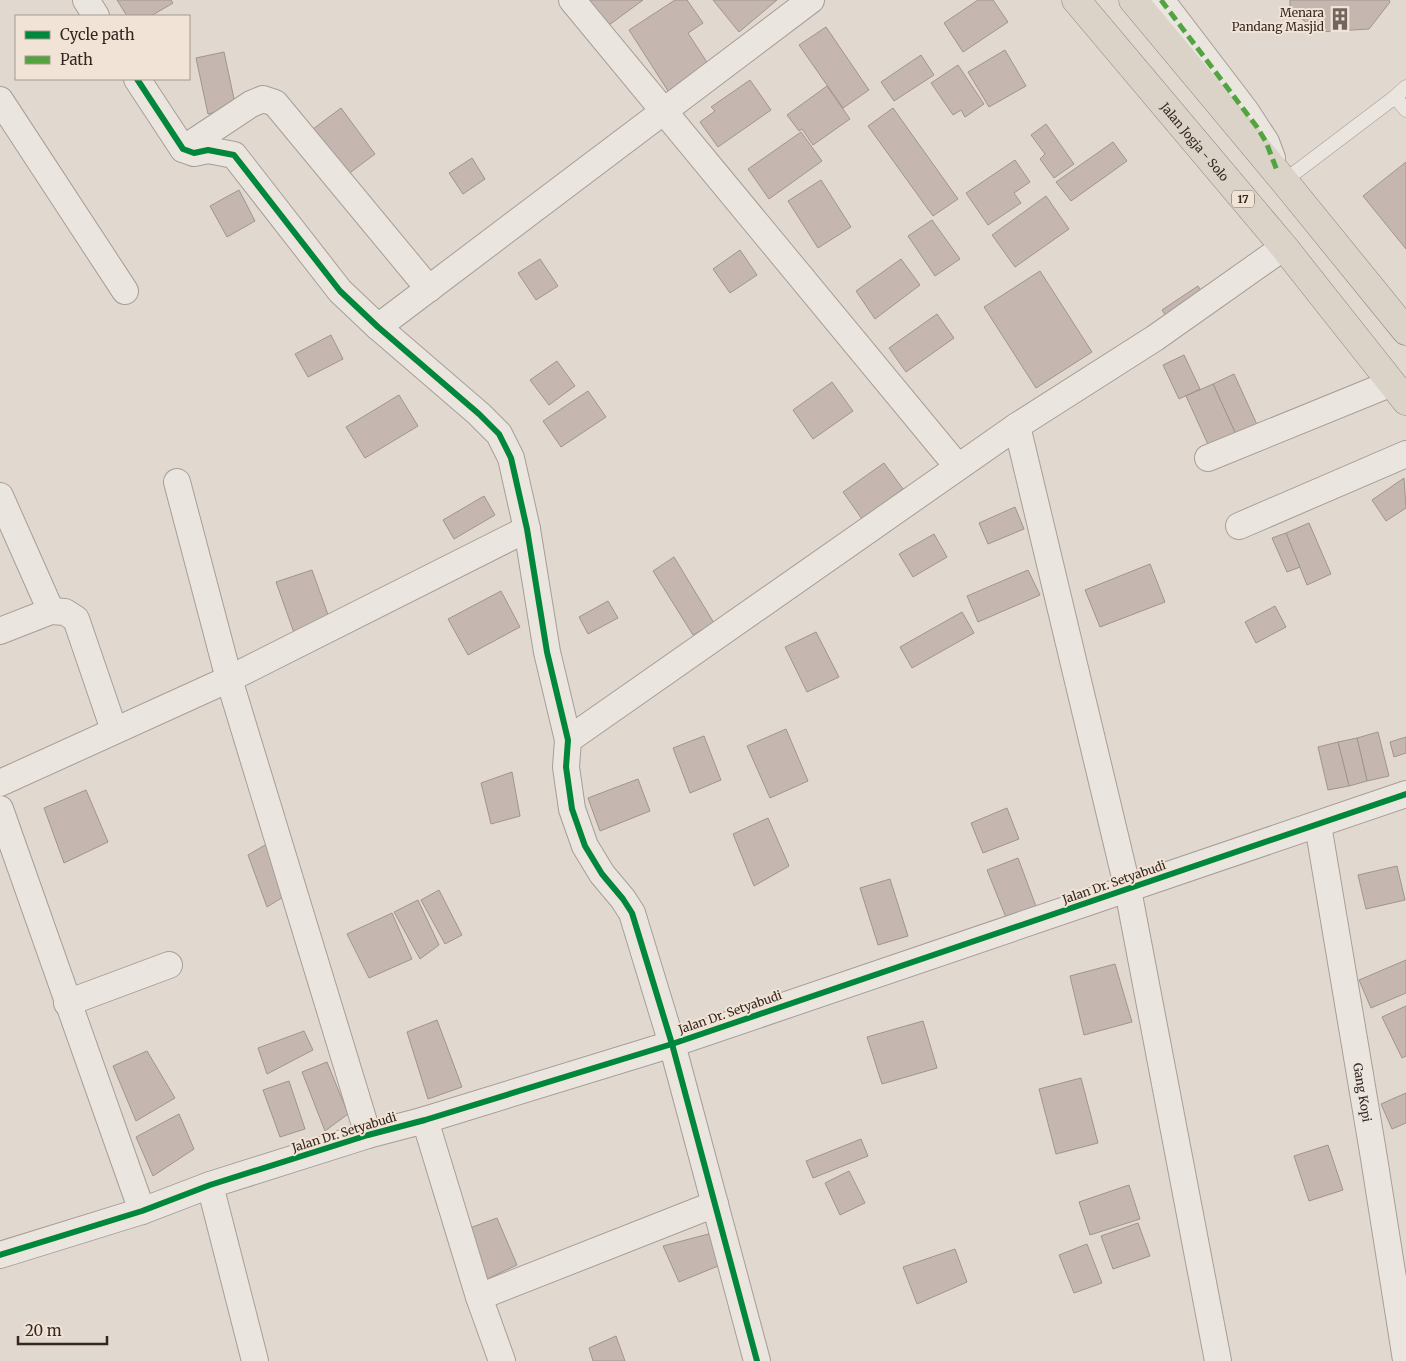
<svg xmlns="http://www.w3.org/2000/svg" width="1406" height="1361" font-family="Merriweather,serif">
<rect width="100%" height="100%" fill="#e1d8cf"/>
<g fill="#c5b7b0" stroke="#a1948e">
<path d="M117 0H171L173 3 151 16H127Z"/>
<path d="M578 0H643L601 31Z"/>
<path d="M675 0H687L703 23 688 33 710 67 670 94 629 30Z"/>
<path d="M713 0H777L739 32Z"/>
<path d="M978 0H993L1008 22 963 52 944 23Z"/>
<path d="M1290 0H1389L1390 2 1369 29 1318 32 1290 9Z"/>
<path d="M826 27 869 90 843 108 799 45Z"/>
<path d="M1005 50 1026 86 989 107 968 72Z"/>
<path d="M224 52 236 108 208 114 196 58Z"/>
<path d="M921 55 934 75 894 101 881 82Z"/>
<path d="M958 65 984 104 965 117 961 110 953 115 931 83Z"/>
<path d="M750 80 771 110 718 147 700 122 715 111 711 107Z"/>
<path d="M827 86 850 119 813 145 802 129 799 131 787 115Z"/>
<path d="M341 108 375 154 347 175 313 129Z"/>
<path d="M893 108 958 199 933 216 868 126Z"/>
<path d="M1046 124 1074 164 1054 178 1040 159 1045 154 1031 135Z"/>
<path d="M801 132 822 161 769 199 748 169Z"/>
<path d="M1113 142 1127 161 1071 201 1056 182Z"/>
<path d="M472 158 485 179 463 194 449 173Z"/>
<path d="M1015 160 1030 182 1014 193 1021 203 988 225 966 193Z"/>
<path d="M1406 162V249L1363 196Z"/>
<path d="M821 180 851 227 818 248 788 201Z"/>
<path d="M239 190 255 221 227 237 210 206Z"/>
<path d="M1046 196 1069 229 1015 267 992 235Z"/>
<path d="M932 220 960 259 935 276 908 236Z"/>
<path d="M740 250 757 275 730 293 713 269Z"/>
<path d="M540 259 558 286 536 300 518 273Z"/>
<path d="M901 259 920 285 875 319 856 291Z"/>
<path d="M1040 271 1092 352 1036 388 984 307Z"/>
<path d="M1198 286 1207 300 1171 324 1162 310Z"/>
<path d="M937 314 954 338 906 372 889 348Z"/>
<path d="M331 335 343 359 308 377 295 354Z"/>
<path d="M1184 355 1200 389 1179 399 1163 365Z"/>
<path d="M557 361 575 386 549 405 530 380Z"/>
<path d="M1234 374 1259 429 1238 439 1213 384Z"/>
<path d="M832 382 853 411 813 439 793 410Z"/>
<path d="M1213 384 1238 439 1211 451 1186 396Z"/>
<path d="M588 391 606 417 561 447 543 421Z"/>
<path d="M399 395 418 426 365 458 346 427Z"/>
<path d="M884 463 903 489 862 519 843 492Z"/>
<path d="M1404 478 1406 508 1386 521 1372 500Z"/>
<path d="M484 496 495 515 454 539 443 520Z"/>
<path d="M1015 507 1024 529 988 544 979 523Z"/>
<path d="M1309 523 1331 574 1307 585 1286 533Z"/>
<path d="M1286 533 1300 567 1287 572 1272 538Z"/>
<path d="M934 534 947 557 913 577 899 554Z"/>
<path d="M674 557 714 623 693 635 653 571Z"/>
<path d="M1150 564 1165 602 1100 627 1085 590Z"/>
<path d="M312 570 332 626 298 644 276 582Z"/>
<path d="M1028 570 1040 595 978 622 967 596Z"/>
<path d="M501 591 520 627 468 655 448 619Z"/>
<path d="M608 601 618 618 588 634 579 617Z"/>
<path d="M1275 606 1286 627 1256 643 1245 622Z"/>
<path d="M962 612 974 633 912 668 900 647Z"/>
<path d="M816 632 839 677 807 692 785 647Z"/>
<path d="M786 729 808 781 770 798 747 746Z"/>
<path d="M1378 732 1389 776 1367 781 1357 738Z"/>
<path d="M704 736 721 780 690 793 673 748Z"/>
<path d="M1406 737V753L1394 757 1390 742Z"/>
<path d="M1357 738 1367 781 1349 786 1338 742Z"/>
<path d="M1338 742 1349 786 1328 790 1318 747Z"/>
<path d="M512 772 520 816 491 824 481 783Z"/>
<path d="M638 779 650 811 600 831 588 798Z"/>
<path d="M86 790 108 842 64 863 44 808Z"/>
<path d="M1007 808 1019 839 983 853 971 823Z"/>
<path d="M768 818 789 866 754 886 733 834Z"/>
<path d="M272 841 288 894 267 907 248 855Z"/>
<path d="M1018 858 1037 909 1007 920 987 870Z"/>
<path d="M1397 866 1405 900 1366 909 1358 875Z"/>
<path d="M890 879 908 936 878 945 860 888Z"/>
<path d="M439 890 462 935 445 944 421 900Z"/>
<path d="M418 900 439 945 420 959 394 912Z"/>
<path d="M392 913 412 959 369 978 347 934Z"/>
<path d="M1406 960V993L1371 1008 1359 980Z"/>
<path d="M1115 964 1132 1022 1084 1035 1070 976Z"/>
<path d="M1406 1006V1056L1402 1058 1382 1017Z"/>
<path d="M437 1020 462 1087 428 1099 407 1032Z"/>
<path d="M923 1021 937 1068 882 1084 867 1037Z"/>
<path d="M304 1031 313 1050 267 1074 258 1048Z"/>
<path d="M147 1051 175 1098 136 1121 113 1066Z"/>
<path d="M327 1062 348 1114 325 1131 302 1072Z"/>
<path d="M1081 1078 1098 1143 1056 1154 1039 1089Z"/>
<path d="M289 1081 305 1129 280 1137 263 1090Z"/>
<path d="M1406 1093V1123L1392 1129 1381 1104Z"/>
<path d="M179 1114 194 1149 153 1176 136 1137Z"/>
<path d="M861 1139 868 1156 813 1178 806 1161Z"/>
<path d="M1328 1145 1343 1190 1309 1201 1294 1156Z"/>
<path d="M849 1171 865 1203 840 1215 825 1183Z"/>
<path d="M1129 1185 1140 1219 1090 1235 1079 1202Z"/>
<path d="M497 1218 517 1265 485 1280 467 1229Z"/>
<path d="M1138 1223 1150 1256 1113 1269 1101 1236Z"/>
<path d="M716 1232 723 1264 679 1282 663 1246Z"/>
<path d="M1087 1244 1102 1283 1074 1293 1059 1255Z"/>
<path d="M955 1249 967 1282 917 1304 903 1267Z"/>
<path d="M616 1336 625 1361H593L589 1348Z"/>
</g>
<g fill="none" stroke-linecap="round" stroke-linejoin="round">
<defs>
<g id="service">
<path d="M1395 97 1406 87"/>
<path d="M1284 181 1395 97 1406 110"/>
</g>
<g id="minor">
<path d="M86 0 96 16"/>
<path d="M572 0 958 467"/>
<path d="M1161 0 1245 110 1266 142 1272 158"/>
<path d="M137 79 183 149 194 153 208 150 234 155 340 291 378 327 479 414 499 434 511 458 527 529 547 652 568 740 566 767 572 809 585 846 602 874 623 899 632 913 672 1044 757 1361"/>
<path d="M0 100 125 291"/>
<path d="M183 149 251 104 263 99 275 103 429 289"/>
<path d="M378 327 811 0"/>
<path d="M1017 426 1128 890 1218 1361"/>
<path d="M1208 458 1392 383"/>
<path d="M177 482 229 679 368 1135"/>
<path d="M0 496 51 611"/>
<path d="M1239 526 1406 454"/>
<path d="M0 631 51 611 65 612 76 619 114 730"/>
<path d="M568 740 1017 426 1155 338 1284 247"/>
<path d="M0 783 229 679 527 529"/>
<path d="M0 809 142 1211"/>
<path id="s1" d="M1318 825 1373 1152 1406 1360"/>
<path d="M67 1003 169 965"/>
<path d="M425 1120 479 1297 502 1361"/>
<path d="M210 1185 255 1361"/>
<path d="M0 1255 142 1211 210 1185 368 1135 425 1120 672 1044 1406 794"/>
<path d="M479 1297 715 1204"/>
</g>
<g id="trunk">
<path id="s2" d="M1076 0 1284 247 1406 401"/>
<path d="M1133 0 1284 181 1406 331"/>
</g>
</defs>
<use href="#service" stroke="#a79e97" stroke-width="15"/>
<use href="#minor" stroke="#a79e97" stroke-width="28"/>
<use href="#trunk" stroke="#8c847e" stroke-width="29"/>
<use href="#service" stroke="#eae5df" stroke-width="14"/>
<use href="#minor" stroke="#eae5df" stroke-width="26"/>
<use href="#trunk" stroke="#dbd2c8" stroke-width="28"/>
<path stroke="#53a341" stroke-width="5" stroke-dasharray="10 5" stroke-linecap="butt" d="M1161 0 1257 127 1266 142 1278 173"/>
<defs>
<g id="cycleway">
<path d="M137 79 183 149 194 153 208 150 234 155 340 291 378 327 479 414 499 434 511 458 527 529 547 652 568 740 566 767 572 809 585 846 602 874 623 899 632 913 672 1044 757 1361"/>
<path d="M0 1255 142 1211 210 1185 368 1135 425 1120 672 1044 1406 794"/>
</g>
</defs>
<use href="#cycleway" stroke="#f1e4d6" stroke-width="9"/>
<use href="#cycleway" stroke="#00873e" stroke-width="6"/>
</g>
<defs>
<symbol id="building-bare" viewBox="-9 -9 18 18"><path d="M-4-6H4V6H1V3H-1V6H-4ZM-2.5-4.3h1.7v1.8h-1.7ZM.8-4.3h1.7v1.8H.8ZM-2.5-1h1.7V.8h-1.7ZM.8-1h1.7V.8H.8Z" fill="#71655d" stroke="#f1e4d6" stroke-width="2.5" paint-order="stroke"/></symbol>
</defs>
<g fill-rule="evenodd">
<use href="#building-bare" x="1324" y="3" width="32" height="32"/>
</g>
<g text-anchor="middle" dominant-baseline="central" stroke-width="4" stroke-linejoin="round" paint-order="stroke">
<rect fill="#f1e4d6" stroke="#6d6057" stroke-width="1" x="1232" y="190.5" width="22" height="17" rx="4"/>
<g font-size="11" font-weight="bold" fill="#352720">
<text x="1243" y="199">17</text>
</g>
<g font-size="12" fill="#352720" stroke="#f1e4d6" text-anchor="end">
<text x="1324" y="12">Menara<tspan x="1324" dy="14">Pandang Masjid</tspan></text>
</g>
<g font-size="12" fill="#352720" stroke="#f1e4d6">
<text stroke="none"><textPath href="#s2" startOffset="185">Jalan Jogja - Solo</textPath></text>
<text transform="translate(1114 882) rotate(-19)">Jalan Dr. Setyabudi</text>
<text transform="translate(730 1012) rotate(-19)">Jalan Dr. Setyabudi</text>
<text stroke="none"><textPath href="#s1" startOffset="271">Gang Kopi</textPath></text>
<text transform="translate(344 1132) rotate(-17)">Jalan Dr. Setyabudi</text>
</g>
</g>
<rect x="15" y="15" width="175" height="65" fill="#f1e4d6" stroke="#a6988d"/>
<rect x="25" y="31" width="25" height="8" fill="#00873e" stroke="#a6988d"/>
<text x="60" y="40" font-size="15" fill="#352720">Cycle path</text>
<rect x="25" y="56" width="25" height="8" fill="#53a341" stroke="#a6988d"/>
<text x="60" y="65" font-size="15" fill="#352720">Path</text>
<path d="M18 1336v8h89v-8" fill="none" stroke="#352720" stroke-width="2.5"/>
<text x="25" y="1336" font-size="15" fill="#352720" stroke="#f1e4d6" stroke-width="4" paint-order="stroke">20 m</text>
</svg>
